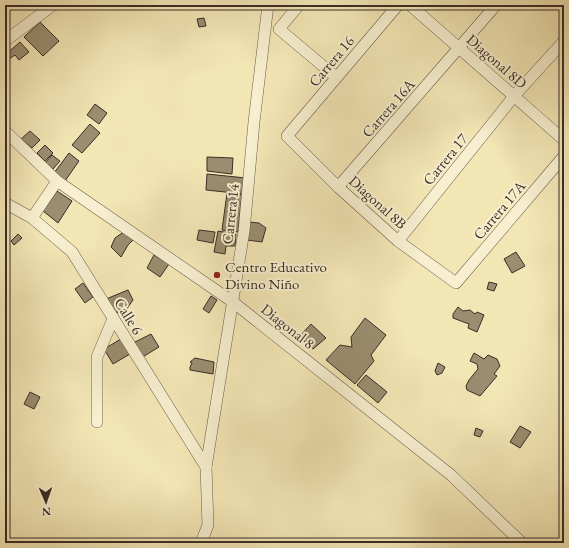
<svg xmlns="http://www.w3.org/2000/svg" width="569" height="548" font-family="'EB Garamond',serif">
<rect width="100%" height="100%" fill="#f3e6b5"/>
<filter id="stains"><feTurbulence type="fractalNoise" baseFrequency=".005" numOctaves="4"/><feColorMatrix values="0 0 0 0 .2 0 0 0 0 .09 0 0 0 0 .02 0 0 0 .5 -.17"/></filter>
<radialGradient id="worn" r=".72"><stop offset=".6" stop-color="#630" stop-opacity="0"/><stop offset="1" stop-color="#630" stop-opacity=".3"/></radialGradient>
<g fill="#9a8d70" stroke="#3a2d26">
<path d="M204 18 206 26 199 27 197 19Z"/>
<path d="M40 22 59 41 43 56 24 37Z"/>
<path d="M20 42 29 52 19 60 15 55 9 59 5 55Z"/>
<path d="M5 102 10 107 5 112Z"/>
<path d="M95 104 107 113 99 124 87 115Z"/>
<path d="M90 124 100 133 82 153 72 145Z"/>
<path d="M30 131 40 140 32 148 21 139Z"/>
<path d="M45 145 53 153 45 161 37 153Z"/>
<path d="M69 153 79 161 65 181 54 173Z"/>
<path d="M52 155 60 161 53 169 45 163Z"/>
<path d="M207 157 233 158 232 174 207 171Z"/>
<path d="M207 174 246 178 244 194 206 190Z"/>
<path d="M57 191 72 201 58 223 43 211Z"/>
<path d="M227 193 242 195 238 232 222 230Z"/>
<path d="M249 222 259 223 266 228 262 242 247 240Z"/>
<path d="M199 230 215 232 213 243 197 240Z"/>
<path d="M125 231 134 239 128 245 121 257 111 247 115 238Z"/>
<path d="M218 231 236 234 235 246H226L225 254 214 252Z"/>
<path d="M18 234 22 238 14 245 11 241Z"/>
<path d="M516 252 525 266 512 273 504 259Z"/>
<path d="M154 255 169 264 160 277 147 268Z"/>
<path d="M489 282 497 284 494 291 487 289Z"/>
<path d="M83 283 93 297 85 303 75 289Z"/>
<path d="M128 290 133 300 126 310 115 313 106 299Z"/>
<path d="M211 296 217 300 209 313 203 309Z"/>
<path d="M458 307 463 311 470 310 475 314 477 312 484 315 477 332 468 328 469 324 453 318V314Z"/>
<path d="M365 318 386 335 371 355 374 361 355 384 326 360 340 345 352 347 351 337Z"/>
<path d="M311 324 326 338 313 349 299 337Z"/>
<path d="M151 334 159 347 141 358 133 343Z"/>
<path d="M121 339 130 354 113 364 104 349Z"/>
<path d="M474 353 484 359 488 355 497 359 500 366 494 374 497 376 480 396 467 390 466 386 469 380 478 369 477 364 470 361Z"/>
<path d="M195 358 214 362 213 374 190 370V367L192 363 190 362Z"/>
<path d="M438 363 445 367 442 373 437 375 435 371Z"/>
<path d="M366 375 387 392 378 403 357 385Z"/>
<path d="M30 392 40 397 34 409 24 404Z"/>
<path d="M520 426 531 432 520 448 510 442Z"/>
<path d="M476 428 483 431 480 437 474 435Z"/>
</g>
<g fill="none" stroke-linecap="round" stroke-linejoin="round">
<defs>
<g id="minor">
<path d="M299 5 279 29 336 77"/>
<path d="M398 5 287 136 338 187 398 241 456 283 564 156"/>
<path d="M410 5 564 140"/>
<path d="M5 41 53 5"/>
<path d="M5 131 57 181 233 302 451 475 522 543"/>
<path d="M338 187 496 5"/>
<path d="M5 203 32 218 72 252 206 467"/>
<path d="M32 218 57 181"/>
<path d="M398 241 515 95 564 41"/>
<path d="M97 422V357L113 319"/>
<path d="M201 543 208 525 206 467 244 231 254 122 268 5"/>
</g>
</defs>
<use href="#minor" stroke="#685b4a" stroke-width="12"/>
<use href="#minor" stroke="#f7efcf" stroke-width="11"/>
</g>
<circle fill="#8f2418" stroke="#f7efcf" stroke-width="1.5" cx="217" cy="275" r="4"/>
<g text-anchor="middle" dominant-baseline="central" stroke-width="4" stroke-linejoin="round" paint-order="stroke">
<g font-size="15" fill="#3a2d26" stroke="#f7efcf">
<text transform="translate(331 61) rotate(-50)">Carrera 16</text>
<text transform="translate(497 61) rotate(41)">Diagonal 8D</text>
<text transform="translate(388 108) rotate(-49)">Carrera 16A</text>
<text transform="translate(445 159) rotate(-51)">Carrera 17</text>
<text transform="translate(378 202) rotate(42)">Diagonal 8B</text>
<text transform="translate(499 210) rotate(-50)">Carrera 17A</text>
<text transform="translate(230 214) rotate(-84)">Carrera 14</text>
<text transform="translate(129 316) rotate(58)">Calle 6</text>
<text transform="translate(288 326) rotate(38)">Diagonal 8</text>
</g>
<g font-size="15" fill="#3a2d26" stroke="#f7efcf" text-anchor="start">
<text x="225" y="266">Centro Educativo<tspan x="225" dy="17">Divino Niño</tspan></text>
</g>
</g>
<rect width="569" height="548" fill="none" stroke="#f3e6b5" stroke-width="20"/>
<rect x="6" y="6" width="557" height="536" fill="none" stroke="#3a2d26" stroke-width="2"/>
<rect x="10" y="10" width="549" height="528" fill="none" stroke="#3a2d26"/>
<g transform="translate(46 502) rotate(178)" stroke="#f7efcf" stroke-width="3" paint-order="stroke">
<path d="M0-3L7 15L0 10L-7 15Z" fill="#3a2d26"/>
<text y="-6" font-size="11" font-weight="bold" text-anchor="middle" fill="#3a2d26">N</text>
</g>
<rect width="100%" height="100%" filter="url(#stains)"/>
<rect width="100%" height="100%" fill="url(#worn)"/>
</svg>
